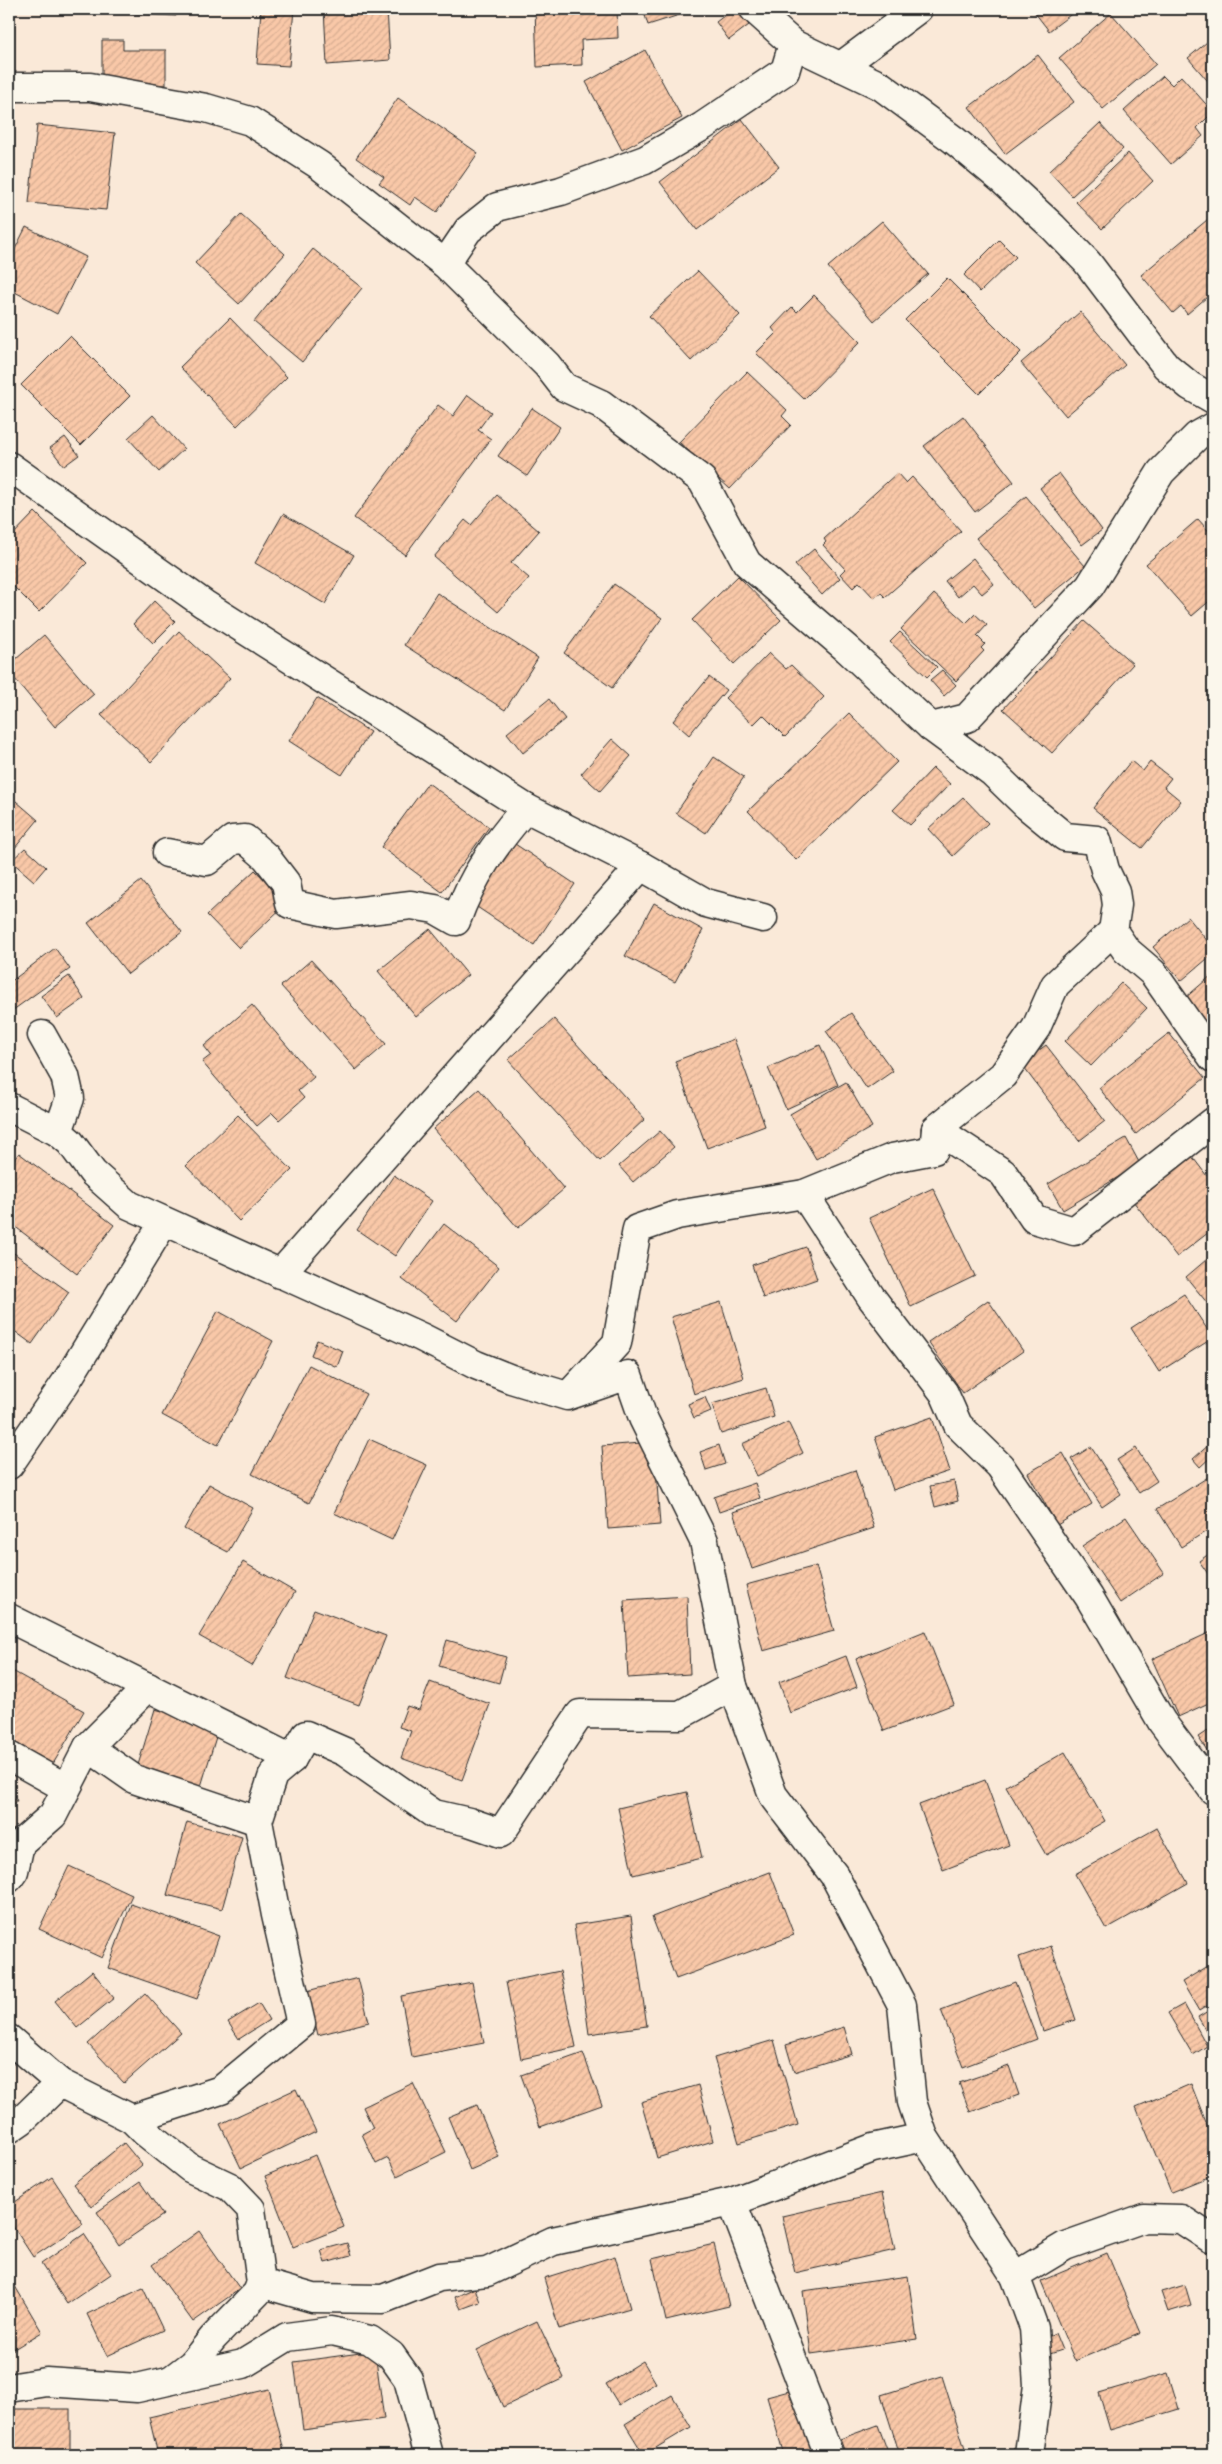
<svg xmlns="http://www.w3.org/2000/svg" width="1222" height="2464" font-family="Sriracha,sans-serif">
<defs>
<pattern id="building-hatch" width="6" height="6" patternUnits="userSpaceOnUse" patternTransform="scale(1.25)"><rect width="6" height="6" fill="#f9c8a8"/><path d="M-1 1l2-2M0 6l6-6M5 7l2-2" fill="none" stroke="#d6ac91"/></pattern>
</defs>
<rect width="100%" height="100%" fill="#fae9d8"/>
<filter id="ink" filterUnits="userSpaceOnUse"><feTurbulence type="fractalNoise" baseFrequency=".02" numOctaves="2"/><feDisplacementMap in="SourceGraphic" scale="10" xChannelSelector="R" yChannelSelector="G"/><feConvolveMatrix kernelMatrix="1 2 1 2 8 2 1 2 1" color-interpolation-filters="sRGB"/></filter>
<g filter="url(#ink)">
<g fill="url(#building-hatch)" stroke="#2b2b2b">
<path d="M119 9H177L176 16 119 13Z"/>
<path d="M261 9H294L289 66 257 64Z"/>
<path d="M324 9H387L390 60 327 65Z"/>
<path d="M535 9H617L618 38 581 40 582 65 537 67Z"/>
<path d="M643 9H698L648 25Z"/>
<path d="M733 9H737L749 25 729 40 716 22Z"/>
<path d="M1032 9H1078L1049 31Z"/>
<path d="M1111 13 1156 64 1103 109 1059 58Z"/>
<path d="M1213 37V87L1188 58Z"/>
<path d="M102 40H123V50H166V85L102 86Z"/>
<path d="M645 50 682 118 622 150 586 82Z"/>
<path d="M1038 55 1074 102 1005 154 969 107Z"/>
<path d="M1163 76 1172 85 1181 76 1213 112 1197 128 1203 136 1171 164 1124 111Z"/>
<path d="M398 98 478 153 437 212 415 197 410 205 379 183 384 177 356 158Z"/>
<path d="M742 119 779 167 697 230 660 182Z"/>
<path d="M1100 123 1123 149 1072 196 1049 171Z"/>
<path d="M37 125 115 133 106 210 29 203Z"/>
<path d="M1128 153 1153 181 1102 229 1076 202Z"/>
<path d="M241 214 285 254 239 304 195 263Z"/>
<path d="M1213 215V292L1187 314 1181 306 1173 313 1141 275Z"/>
<path d="M882 221 928 274 874 321 828 267Z"/>
<path d="M26 227 86 257 57 314 9 289V261Z"/>
<path d="M999 240 1016 257 980 292 964 275Z"/>
<path d="M313 249 362 288 302 362 254 322Z"/>
<path d="M698 271 740 315 691 361 649 316Z"/>
<path d="M947 278 1021 352 979 394 905 320Z"/>
<path d="M814 295 860 342 804 399 756 353 776 333 772 328 792 307 797 312Z"/>
<path d="M1080 312 1125 365 1066 416 1021 363Z"/>
<path d="M230 318 287 377 237 426 180 367Z"/>
<path d="M70 336 130 396 81 445 21 385Z"/>
<path d="M747 372 787 410 782 416 791 425 730 489 679 442Z"/>
<path d="M468 395 491 412 478 430 491 439 405 555 354 518 438 405 453 416Z"/>
<path d="M532 408 560 427 527 476 498 456Z"/>
<path d="M153 415 184 449 159 472 128 438Z"/>
<path d="M963 416 1014 482 975 512 924 446Z"/>
<path d="M65 437 79 455 64 466 50 448Z"/>
<path d="M897 473 906 483 912 477 961 531 885 597 881 593 874 598 859 582 853 588 840 574 845 569 823 545 826 542 824 539Z"/>
<path d="M1059 473 1102 530 1082 545 1040 488Z"/>
<path d="M497 495 539 531 511 563 529 578 498 612 434 557 465 520 471 525Z"/>
<path d="M1026 496 1085 566 1034 608 976 538Z"/>
<path d="M9 504 17 512 9 520Z"/>
<path d="M35 512 87 563 39 612 9 582V539Z"/>
<path d="M283 514 354 555 325 604 255 563Z"/>
<path d="M1198 519 1213 536V598L1192 616 1146 564Z"/>
<path d="M814 549 840 578 822 595 795 565Z"/>
<path d="M973 558 994 584 982 594 973 584 958 597 945 581Z"/>
<path d="M738 576 781 620 734 664 692 620Z"/>
<path d="M614 584 662 618 612 688 564 653Z"/>
<path d="M437 593 538 658 505 710 404 645Z"/>
<path d="M934 594 966 623 975 614 987 625 977 636 985 644 981 648 984 651 956 681 901 629Z"/>
<path d="M154 601 175 621 153 643 133 624Z"/>
<path d="M1084 621 1133 664 1052 753 1003 709Z"/>
<path d="M179 631 230 678 151 762 101 715Z"/>
<path d="M900 632 937 667 927 677 890 642Z"/>
<path d="M44 635 94 694 55 727 9 672V665Z"/>
<path d="M769 653 786 669 791 665 824 697 785 737 763 715 753 725 725 698Z"/>
<path d="M942 670 956 685 944 696 930 680Z"/>
<path d="M709 677 726 690 689 735 673 721Z"/>
<path d="M317 698 370 732 342 775 289 741Z"/>
<path d="M549 699 565 719 523 753 507 733Z"/>
<path d="M849 713 897 762 796 860 748 811Z"/>
<path d="M612 739 631 756 600 791 581 774Z"/>
<path d="M714 757 744 777 706 833 676 813Z"/>
<path d="M1131 761 1143 771 1150 762 1171 778 1164 787 1181 801 1142 848 1093 808Z"/>
<path d="M933 768 950 784 910 825 893 810Z"/>
<path d="M428 783 489 827 442 892 381 847Z"/>
<path d="M9 795 38 820 9 855Z"/>
<path d="M963 797 988 823 953 856 928 829Z"/>
<path d="M512 842 575 884 534 945 471 903Z"/>
<path d="M25 848 46 867 34 881 11 861Z"/>
<path d="M255 870 287 903 239 948 207 915Z"/>
<path d="M141 881 182 932 128 974 88 923Z"/>
<path d="M654 903 703 930 675 982 625 956Z"/>
<path d="M1188 917 1213 948V954L1181 981 1153 947Z"/>
<path d="M430 929 468 975 416 1017 378 971Z"/>
<path d="M55 948 70 969 9 1013V983Z"/>
<path d="M311 960 386 1044 356 1070 281 986Z"/>
<path d="M1213 974V1033L1184 999Z"/>
<path d="M69 976 84 999 57 1018 41 996Z"/>
<path d="M1121 983 1147 1008 1091 1066 1065 1041Z"/>
<path d="M252 1005 314 1077 298 1091 304 1098 279 1120 272 1113 257 1126 202 1062 211 1055 204 1046Z"/>
<path d="M851 1013 893 1071 867 1089 826 1031Z"/>
<path d="M554 1019 645 1119 600 1161 508 1060Z"/>
<path d="M1169 1033 1205 1078 1136 1134 1099 1088Z"/>
<path d="M734 1039 765 1126 707 1148 675 1061Z"/>
<path d="M820 1045 838 1085 786 1109 768 1068Z"/>
<path d="M1046 1045 1105 1121 1079 1141 1021 1064Z"/>
<path d="M846 1082 872 1127 816 1159 790 1114Z"/>
<path d="M479 1089 564 1189 518 1228 433 1129Z"/>
<path d="M238 1115 292 1170 239 1221 186 1166Z"/>
<path d="M660 1131 674 1147 633 1182 619 1166Z"/>
<path d="M1126 1138 1140 1164 1063 1210 1048 1184Z"/>
<path d="M19 1153 114 1225 77 1274 9 1222V1166Z"/>
<path d="M1191 1155 1213 1184V1229L1177 1257 1133 1201Z"/>
<path d="M394 1175 432 1201 395 1256 357 1230Z"/>
<path d="M933 1188 975 1276 911 1307 869 1218Z"/>
<path d="M444 1224 499 1267 457 1321 402 1279Z"/>
<path d="M806 1247 817 1279 763 1298 752 1265Z"/>
<path d="M11 1251 69 1292 32 1344 9 1327V1254Z"/>
<path d="M1213 1254V1310L1186 1277Z"/>
<path d="M1184 1294 1213 1338 1159 1372 1131 1328Z"/>
<path d="M988 1300 1023 1351 963 1393 928 1342Z"/>
<path d="M721 1302 744 1378 694 1394 671 1317Z"/>
<path d="M218 1311 273 1341 218 1445 162 1415Z"/>
<path d="M317 1340 343 1351 337 1367 311 1355Z"/>
<path d="M309 1365 366 1394 309 1503 252 1474Z"/>
<path d="M766 1388 774 1417 721 1434 712 1404Z"/>
<path d="M705 1397 711 1411 694 1418 688 1404Z"/>
<path d="M932 1417 950 1471 893 1490 875 1437Z"/>
<path d="M788 1422 803 1453 757 1476 742 1444Z"/>
<path d="M369 1439 427 1465 392 1540 334 1513Z"/>
<path d="M654 1442 660 1525 608 1529 602 1446Z"/>
<path d="M1211 1443 1213 1446V1455L1200 1467 1193 1459Z"/>
<path d="M719 1445 725 1464 706 1470 700 1452Z"/>
<path d="M1091 1447 1121 1494 1102 1507 1071 1459Z"/>
<path d="M1136 1448 1157 1481 1139 1493 1117 1460Z"/>
<path d="M1063 1453 1092 1504 1057 1525 1028 1473Z"/>
<path d="M855 1470 874 1528 752 1569 733 1512Z"/>
<path d="M1213 1474V1527L1181 1547 1157 1509Z"/>
<path d="M954 1481 958 1501 935 1507 930 1486Z"/>
<path d="M755 1483 760 1498 719 1512 714 1497Z"/>
<path d="M209 1484 253 1508 228 1552 184 1529Z"/>
<path d="M1126 1517 1164 1573 1120 1603 1082 1546Z"/>
<path d="M1213 1551V1581L1199 1561Z"/>
<path d="M243 1562 295 1592 252 1666 199 1636Z"/>
<path d="M816 1566 834 1631 763 1651 746 1585Z"/>
<path d="M687 1596 690 1674 628 1678 624 1600Z"/>
<path d="M314 1609 386 1636 359 1705 287 1678Z"/>
<path d="M925 1631 954 1704 884 1731 856 1659Z"/>
<path d="M1213 1631V1701L1178 1717 1152 1659Z"/>
<path d="M447 1640 506 1657 499 1683 439 1666Z"/>
<path d="M846 1656 857 1687 790 1713 779 1682Z"/>
<path d="M9 1669 84 1711 53 1764 9 1739Z"/>
<path d="M430 1682 490 1704 462 1780 401 1758 411 1731 399 1727 407 1706 419 1710Z"/>
<path d="M155 1709 219 1727 199 1793 135 1775Z"/>
<path d="M1213 1727V1759L1198 1737Z"/>
<path d="M1065 1752 1105 1821 1046 1855 1006 1786Z"/>
<path d="M985 1780 1009 1845 943 1870 919 1805Z"/>
<path d="M687 1792 702 1858 633 1875 618 1808Z"/>
<path d="M9 1796 17 1800 9 1813Z"/>
<path d="M187 1822 242 1837 222 1909 167 1895Z"/>
<path d="M1157 1828 1188 1883 1106 1929 1075 1874Z"/>
<path d="M69 1866 132 1895 102 1958 39 1929Z"/>
<path d="M770 1872 794 1935 676 1979 652 1917Z"/>
<path d="M131 1904 219 1936 197 1999 108 1968Z"/>
<path d="M631 1916 647 2026 589 2034 574 1925Z"/>
<path d="M1051 1946 1076 2020 1043 2031 1019 1957Z"/>
<path d="M1213 1963V2002L1199 2011 1182 1982Z"/>
<path d="M92 1971 114 1998 77 2028 55 2001Z"/>
<path d="M560 1971 576 2047 521 2059 506 1982Z"/>
<path d="M358 1978 369 2022 318 2035 307 1991Z"/>
<path d="M472 1982 484 2043 412 2057 401 1996Z"/>
<path d="M1015 1982 1037 2039 963 2067 941 2010Z"/>
<path d="M145 1993 181 2033 124 2083 88 2044Z"/>
<path d="M259 2003 269 2020 239 2039 228 2022Z"/>
<path d="M1184 2004 1207 2046 1193 2055 1168 2013Z"/>
<path d="M1213 2008V2042L1198 2017Z"/>
<path d="M844 2027 852 2054 794 2072 786 2045Z"/>
<path d="M774 2040 798 2125 739 2143 714 2058Z"/>
<path d="M583 2053 602 2105 540 2127 521 2075Z"/>
<path d="M1009 2066 1019 2095 970 2112 959 2083Z"/>
<path d="M413 2083 446 2152 397 2176 388 2158 376 2164 362 2134 373 2128 363 2107Z"/>
<path d="M1191 2084 1213 2140V2175L1171 2192 1136 2107Z"/>
<path d="M698 2085 713 2141 657 2158 641 2102Z"/>
<path d="M296 2089 316 2132 241 2168 220 2124Z"/>
<path d="M477 2105 499 2157 470 2170 448 2117Z"/>
<path d="M124 2143 142 2165 91 2207 73 2184Z"/>
<path d="M315 2155 344 2227 293 2247 265 2176Z"/>
<path d="M52 2177 83 2224 33 2257 9 2220V2206Z"/>
<path d="M140 2182 163 2215 119 2245 97 2212Z"/>
<path d="M882 2193 895 2250 795 2273 782 2216Z"/>
<path d="M199 2231 240 2289 193 2322 152 2265Z"/>
<path d="M84 2234 111 2274 67 2304 41 2264Z"/>
<path d="M347 2243 351 2256 325 2263 321 2250Z"/>
<path d="M714 2244 729 2306 666 2321 652 2259Z"/>
<path d="M1107 2253 1141 2333 1075 2361 1041 2281Z"/>
<path d="M615 2256 630 2308 559 2329 544 2278Z"/>
<path d="M9 2276 42 2332 9 2352Z"/>
<path d="M908 2276 917 2339 811 2354 803 2291Z"/>
<path d="M1185 2285 1191 2305 1168 2312 1161 2292Z"/>
<path d="M143 2288 163 2330 107 2356 87 2314Z"/>
<path d="M475 2288 480 2302 461 2309 455 2297Z"/>
<path d="M537 2321 564 2378 503 2407 477 2350Z"/>
<path d="M1055 2333 1062 2350 1047 2355 1041 2339Z"/>
<path d="M375 2351 384 2419 303 2430 294 2362Z"/>
<path d="M643 2361 656 2383 619 2405 606 2384Z"/>
<path d="M1168 2373 1179 2409 1110 2430 1099 2393Z"/>
<path d="M942 2376 965 2449 946 2455H900L881 2395Z"/>
<path d="M800 2388 819 2455H784L767 2397Z"/>
<path d="M269 2389 285 2455H158L149 2417Z"/>
<path d="M672 2395 691 2427 644 2455 625 2424Z"/>
<rect x="9" y="2409" width="61" height="46"/>
<path d="M878 2425 889 2455H846L840 2439Z"/>
</g>
<g fill="none" stroke-linecap="round" stroke-linejoin="round">
<defs>
<g id="street">
<path d="M754 9 793 44 881 86 954 140 1001 179 1053 227 1087 262 1166 366 1190 386 1213 399"/>
<path d="M840 67 918 9"/>
<path d="M9 87H90L206 108 250 121 319 165 445 264 547 365 564 387 601 404 702 480 747 563 847 649 931 727 992 772 1026 805 1065 837 1097 840 1105 870 1115 891 1117 905 1113 931 1126 950 1153 973 1213 1058"/>
<path d="M445 264 468 230 497 207 561 191 645 160 703 126 785 71 793 44"/>
<path d="M9 466 204 604 526 808 641 866 706 903 763 918"/>
<path d="M931 727 967 718 1090 586 1161 472 1197 436 1213 427"/>
<path d="M167 853 207 861 232 840 245 839 266 857 286 883 290 904 336 914 411 905 435 909 456 921C472 876 495 844 526 808"/>
<path d="M42 1035 65 1076 70 1098 58 1132"/>
<path d="M9 1107 58 1132 70 1142 93 1173 129 1205 421 1337 476 1365 511 1379 567 1396 628 1375 643 1418 704 1541 733 1686 773 1795 834 1875 902 2005 912 2102 924 2137 1015 2276 1034 2328 1038 2385 1029 2455"/>
<path d="M936 1129 1003 1075 1036 1028 1055 985 1113 931"/>
<path d="M804 1194 871 1297 944 1393 958 1425 1000 1466 1089 1597 1162 1722 1213 1790"/>
<path d="M280 1274 641 866"/>
<path d="M570 1394 617 1343 637 1229 677 1215 804 1194 892 1158 934 1150 936 1129 1003 1173 1034 1219 1074 1231 1213 1122"/>
<path d="M9 1465 66 1382 164 1222"/>
<path d="M9 1618 292 1759"/>
<path d="M88 1747 134 1779 258 1821"/>
<path d="M9 1756 66 1788"/>
<path d="M9 1878 14 1871 20 1844 53 1815 88 1747 148 1687"/>
<path d="M9 2039 60 2083 132 2119 145 2132 190 2168 230 2187 251 2209 261 2283"/>
<path d="M132 2119 221 2090 301 2024 276 1915 258 1821 273 1775 292 1759 306 1735 345 1752 434 1814 469 1822 501 1833 580 1714 680 1715 733 1686"/>
<path d="M9 2129 22 2120 60 2083"/>
<path d="M732 2202 829 2455"/>
<path d="M1015 2276 1065 2246 1144 2218 1181 2219 1210 2238"/>
<path d="M171 2380 192 2364 213 2338 257 2293 261 2283 313 2298 383 2299 439 2277 487 2272 553 2241 732 2202 873 2148 924 2137"/>
<path d="M9 2388 46 2382 137 2388 243 2364 287 2337 332 2331 370 2340 391 2355 408 2379 429 2455"/>
</g>
</defs>
<use href="#street" stroke="#2b2b2b" stroke-width="31"/>
<use href="#street" stroke="#fbf7ec" stroke-width="28"/>
</g>
</g>
<rect width="1222" height="2464" fill="none" stroke="#fbf7ec" stroke-width="30"/>
<rect x="15" y="15" width="1192" height="2434" fill="none" stroke="#2b2b2b" stroke-width="2" filter="url(#ink)"/>
</svg>
